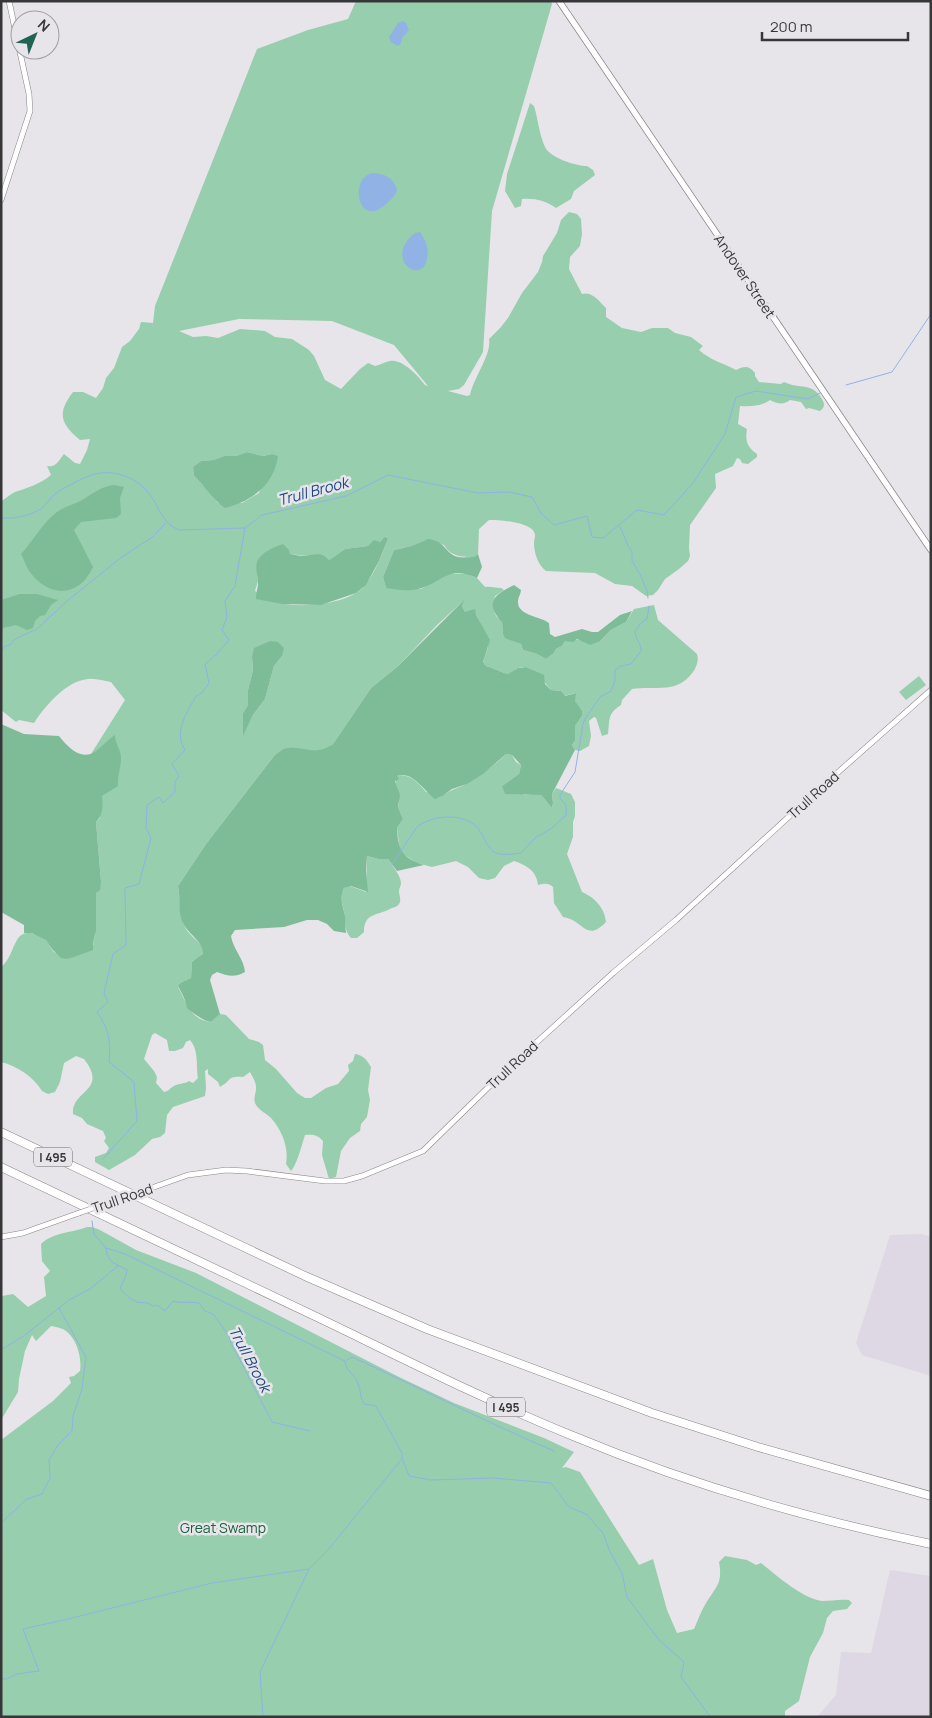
<svg xmlns="http://www.w3.org/2000/svg" width="932" height="1718" font-family="Manrope,sans-serif">
<rect width="100%" height="100%" fill="#e7e5e9"/>
<g fill="#ddd8e3">
<path d="M922 1234 931 1237V1376L862 1355 856 1343 890 1235Z"/>
<path d="M890 1570 931 1576V1717H817L836 1695 841 1652 871 1653Z"/>
</g>
<g fill="#97cead" fill-rule="evenodd">
<path d="M356 1H551L552 4 492 211 483 352 464 385 459 389 448 391 467 396 470 395C474 377 492 354 489 339L501 327 508 318 522 293 538 272 542 262 543 256 557 233 561 220 569 212 577 214 581 219 582 234 580 246 570 257 569 269 582 294C592 291 599 301 606 308V317L622 328 641 332 652 328H668L675 333 691 337 703 346 699 350C710 360 723 363 736 370 744 366 749 365 755 373V376L759 382 781 384 784 382C800 390 813 381 823 401 825 405 824 408 820 411L809 408 806 409 801 402 790 400C784 405 777 404 770 400 762 406 750 407 740 406L738 424 747 429C745 441 747 447 757 454V457L748 464 742 463 740 459 737 458 733 466 715 474 716 488 690 525 689 548 690 556 688 561 679 569 665 579 658 590 653 595 646 596 632 586 615 584 595 573 546 571C538 565 534 553 534 543 534 540 535 538 535 535 534 522 500 520 489 520L479 529 478 554 475 557C462 557 451 557 444 545L428 540C419 544 404 548 394 550L383 577 386 588 421 589 447 574H467L477 578 485 587C491 586 495 588 501 588L504 590 495 596C493 608 492 614 502 622L503 634 509 639 521 644 523 650 537 654 546 659 554 653 556 649 562 646 565 641C576 638 588 641 600 641L611 630 626 622 634 609 654 605 658 620 697 654C699 660 697 666 693 672 676 695 656 685 632 689L622 700 621 705C607 714 610 719 608 734L602 736 596 718 594 717 589 721 591 736 589 746 580 751 575 750 572 745 575 741V726L582 716 575 701V693L564 696 561 691 551 690C544 682 532 662 518 668 515 669 512 673 508 674 500 672 494 668 486 666L483 662 488 647 480 623 476 615 470 612H465L462 606 463 601 437 625 397 667 371 688 333 744 326 749 315 752 300 749 274 756 206 844 178 886C181 899 178 912 184 925 188 935 198 940 204 949L203 954 198 957 192 962 191 978 180 983 178 987C186 1001 190 1020 211 1022L220 1014 226 1015 249 1039 259 1042 263 1045 265 1060 276 1069 297 1093 305 1098H311L326 1088 338 1084 349 1071 348 1065 353 1061 355 1054C363 1055 367 1060 371 1067L368 1090 370 1100 367 1117 361 1124 360 1131 350 1138 341 1151 336 1177 329 1179 322 1155 323 1141C318 1135 313 1134 305 1135 302 1144 297 1165 291 1171L286 1164C289 1148 282 1130 271 1118 266 1113 260 1111 256 1105 252 1098 257 1093 256 1086 255 1080 252 1076 250 1072L243 1077C226 1076 232 1081 220 1087L218 1082 208 1074V1069L205 1071 206 1088 205 1096 173 1107 167 1115 165 1133 160 1137 152 1139 135 1155 109 1170 95 1162V1157L106 1153 109 1148 104 1141 106 1138 103 1131 87 1124 82 1118 73 1114C71 1090 109 1091 84 1059L76 1056 64 1063 60 1082 55 1092 48 1094 42 1091C34 1077 17 1066 1 1062V967C10 960 12 948 17 940 23 929 37 933 45 939 49 942 50 948 54 952 59 955 64 957 68 959L94 945V937L96 932V893L101 881 96 822 100 818 74 781 125 700 111 682C104 681 95 678 88 679 66 681 45 706 34 723L19 720 16 722 1 710V501C6 499 10 494 15 492 27 488 40 484 51 475L47 466C56 468 59 460 64 454L75 463 80 464 87 450 90 439 80 440C60 423 57 413 73 392H83L96 398 103 388 106 378 114 368 122 347 130 341 139 329 141 322 153 323 155 306 257 49 308 30 348 19ZM239 319 332 321 394 345 428 386 425 385C418 376 403 359 390 361 385 362 380 365 375 366L368 363 360 369 341 389 325 380 314 356 309 350 292 339 275 337 265 331 240 329 218 338 206 336 193 337 179 331ZM247 452 263 456 272 454 259 493 242 503H218L207 489 194 476 193 467 201 461 213 460 224 456H236ZM388 539C382 554 376 571 366 584 351 605 299 609 276 602 268 600 262 595 255 591L258 581 257 573 289 554 309 556 329 560 345 549 368 546ZM282 656 274 666 265 699 253 715 243 735V713L248 705V690L253 670 252 657ZM155 1033 167 1040 169 1051H175L183 1048 186 1042 190 1040C199 1050 196 1066 198 1078L193 1083 189 1081C185 1084 179 1083 174 1086 170 1088 169 1091 164 1092L156 1083 157 1077 154 1071 144 1059 152 1035Z"/>
<path d="M530 103 534 106C538 119 539 134 545 147 550 158 576 166 587 166L593 170 595 175 574 191 571 199 556 208C546 201 535 198 522 199L521 206 515 208 505 191 507 174Z"/>
<path d="M919 676 926 685 906 700 899 692Z"/>
<path d="M506 754 512 755 516 762 521 765 519 774 502 786 525 795 533 794 541 795 552 808 553 803 552 794 556 788 571 794 575 802V816L573 822V837L567 854 582 892C594 897 605 908 606 922 586 943 584 920 563 917L554 903 553 887C549 883 544 883 538 885 537 871 526 865 514 861L504 866 495 878 488 880 479 878 468 867 456 861 432 867 417 863 403 854 400 851 397 828 403 819 398 807C402 796 394 787 396 776 408 772 419 783 426 792L444 795C453 788 460 788 468 783 482 774 495 765 506 754Z"/>
<path d="M367 856 378 859H388C392 865 401 876 401 883 401 886 399 888 399 891 399 895 401 898 400 902 398 907 394 907 390 909 376 916 364 913 364 932L357 938H351C345 931 346 928 345 919 345 907 338 900 344 888L350 886 366 892Z"/>
<path d="M87 1227H92L100 1230 136 1250 196 1273 399 1377 454 1403 544 1438 574 1452 562 1468 566 1467 580 1472 639 1565 653 1559 667 1610 677 1633 694 1629C698 1620 701 1611 706 1603 716 1586 723 1584 719 1562L725 1556 747 1560 756 1565 761 1563C776 1575 803 1599 822 1601 831 1601 839 1599 849 1600L852 1603 847 1609 833 1611 827 1618 823 1633 810 1657 799 1701 785 1711V1717H1V1440L53 1401 71 1383 69 1377 74 1376 80 1371C82 1358 77 1339 66 1331 62 1328 56 1327 51 1326L36 1341 32 1335 25 1351 19 1379 18 1392 1 1420 2 1296 13 1294 28 1307 46 1296 44 1277 50 1271 42 1261 41 1244C53 1232 72 1233 87 1227Z"/>
</g>
<g fill="#7ebc98">
<path d="M247 452 263 456 272 454 278 456C274 485 252 501 225 508 213 500 205 486 194 476L193 467 201 461 213 460 224 456H236Z"/>
<path d="M114 485 124 487 120 498 121 514 116 518 81 522 74 530 93 567C79 598 49 598 30 572 26 567 24 559 21 554 34 540 42 523 57 512 65 506 74 505 82 500 92 494 102 486 114 485Z"/>
<path d="M385 537 388 539 379 561 366 585 356 593 321 605 282 604 256 599C256 591 258 589 258 583 258 576 255 569 257 562 261 552 274 547 283 544L289 550 290 554C296 555 304 557 310 555 319 554 322 553 329 560L345 549 368 546 374 540 380 542Z"/>
<path d="M428 539C446 541 444 553 458 557 463 558 470 557 474 557L478 554 482 567 477 578C448 566 445 580 422 588 410 592 397 590 386 588L383 577 394 550C404 548 419 544 428 539Z"/>
<path d="M514 585 521 590C521 594 518 597 518 601 517 616 541 616 549 623L550 634 555 637 582 629 592 632H598L620 615 632 611 626 622 611 630 600 641 590 645 577 639 573 642 565 641 562 646 556 649 554 653 546 659 537 654 523 650 521 644 505 638 503 634 502 622C498 619 498 617 495 613 487 598 502 591 514 585Z"/>
<path d="M20 594H37L58 600 51 605 45 615 40 616 35 621 33 628 27 630 16 625 3 628 1 633V600Z"/>
<path d="M464 600 462 606 465 612 475 609 476 615 490 640 483 662 486 666C494 668 500 672 508 674L518 668 526 667 544 675 545 684 551 690 561 691 565 696 576 693 575 701 582 711V716L575 726V741L572 745 575 750 552 794 553 803 552 808 541 795 505 794 502 786 519 774 521 765 512 755 506 754 483 774 467 784 452 789 444 795 435 799C424 791 412 770 397 776L399 779 395 781 400 795 398 807 403 819 397 828C398 850 402 858 424 865L397 871 388 859H378L367 856 366 871 368 892 351 886 344 888C339 899 343 906 345 916 346 922 345 927 346 933L334 931 327 924 318 920H307L284 927 235 930 231 936C233 949 244 959 245 972 234 978 228 976 217 972L212 975 210 980 220 1014 211 1022C203 1021 193 1013 187 1008 186 1001 182 993 178 986L180 983 191 978 192 962 198 957 203 954C204 943 190 935 184 925 177 914 181 898 178 886L206 844 274 756C277 754 281 750 284 749 303 744 313 758 333 744L371 688 397 667Z"/>
<path d="M270 641 278 642 284 648 282 656 274 666 265 699 253 715 243 736V713L248 705V690L253 670 252 657 254 648Z"/>
<path d="M1 724 24 734 59 736C68 747 81 762 96 751 103 746 107 740 115 735 115 744 121 749 121 758 121 768 117 777 118 786L102 796C103 806 103 815 96 822L101 881 100 890 96 893V932L94 937 93 950 68 959 61 958 52 949 46 940 32 933H24V925L1 912Z"/>
</g>
<g fill="#90b2e5">
<path d="M403 21 406 23 409 30 402 38 401 43 398 46 391 42 389 37 398 23Z"/>
<path d="M373 173C385 174 393 177 397 190 395 197 390 200 385 205 357 229 349 176 373 173Z"/>
<path d="M420 232C426 241 429 248 427 258 423 287 382 259 415 233Z"/>
</g>
<g fill="none" stroke-linecap="round" stroke-linejoin="round">
<g stroke="#90b2e5" stroke-width="1">
<path d="M846 385 892 372 931 314"/>
<path d="M1 518C14 519 31 516 42 508 47 504 50 498 55 494 60 490 66 487 72 484 77 481 83 478 89 476 111 467 138 477 151 496 160 509 162 523 179 530L245 528"/>
<path d="M619 526C625 534 626 546 632 551V561L640 574 647 591 648 598"/>
<path d="M1 652 4 647 11 644 15 639 37 629 67 601 123 556 151 538 166 523"/>
<path d="M392 865C394 861 416 828 418 826 434 815 461 813 476 826 483 833 486 847 494 852 501 856 513 854 521 853L535 838 552 828 566 815C567 806 566 804 560 799V795L575 772 583 724 585 719 600 697 611 691 615 681V670L621 666 631 664 641 651C642 644 635 639 635 631L642 622 647 619 649 606"/>
<path d="M103 1159 137 1121 134 1082 109 1062C111 1041 109 1029 97 1012L108 1002 104 993 113 954 126 945 125 888 139 884 151 838 146 828 147 805 159 797 163 803 175 792V782L179 776 172 764 185 750C173 731 187 713 196 696L202 693 209 683 205 664 216 655 229 640 222 630 227 617 225 601 235 586 245 528 262 515 346 496 388 475 478 493 509 492 532 497 541 513 554 525 587 516 592 537 603 538 637 510 664 515 693 483 725 434 736 397 756 391 808 399 820 393"/>
<path d="M92 1221 94 1234 106 1248 107 1254 112 1262 127 1270C126 1278 122 1282 120 1289 125 1294 130 1299 137 1302 145 1304 143 1300 153 1306L157 1305 165 1311 173 1301C182 1304 189 1301 199 1303L205 1311 213 1314 229 1336 231 1343 272 1422 310 1431"/>
<path d="M106 1248 125 1254 345 1361C345 1370 355 1375 358 1383 361 1391 359 1395 364 1404L376 1406 402 1453V1458L409 1476 431 1480 493 1478 551 1483 569 1507 586 1514 603 1533 610 1552 622 1573 627 1597 659 1640 684 1662 681 1677 709 1715V1717"/>
<path d="M1 1350 25 1335 69 1300 90 1289 118 1266"/>
<path d="M347 1360 352 1357C420 1388 486 1422 554 1451"/>
<path d="M1 1523 27 1499 42 1494 50 1478 49 1460 58 1445 72 1431 73 1416 82 1389 86 1357 59 1308"/>
<path d="M1 1679H6L17 1674 39 1671 23 1629 68 1619 212 1583 309 1569"/>
<path d="M263 1717 260 1672 309 1569 328 1550 401 1460"/>
</g>
<defs>
<g id="tertiary">
<path d="M1 200 30 111 29 94 9 1"/>
<path d="M143 1191 188 1175 226 1170 247 1171 325 1181H344L362 1176 423 1151 505 1071 613 973 676 920 818 790 931 690"/>
<path d="M1 1237 23 1233 79 1213"/>
</g>
<path id="secondary" d="M559 1 931 550"/>
<g id="motorway">
<path d="M1 1132 305 1276 427 1329 652 1413 758 1447 931 1496"/>
<path d="M1 1167C108 1218 214 1268 321 1319 404 1359 487 1401 573 1436 688 1484 809 1519 931 1544"/>
</g>
</defs>
<use href="#tertiary" stroke="#88868a" stroke-width="6"/>
<use href="#secondary" stroke="#88868a" stroke-width="7"/>
<use href="#motorway" stroke="#88868a" stroke-width="9"/>
<use href="#tertiary" stroke="#fff" stroke-width="5"/>
<use href="#secondary" stroke="#fff" stroke-width="5.5"/>
<use href="#motorway" stroke="#fff" stroke-width="8"/>
<defs>
<path id="tertiary-bridge" d="M79 1213 143 1191"/>
</defs>
<use href="#tertiary-bridge" stroke="#88868a" stroke-width="6" stroke-linecap="butt"/>
<use href="#tertiary-bridge" stroke="#fff" stroke-width="5"/>
</g>
<g text-anchor="middle" dominant-baseline="central" stroke-width="5" stroke-linejoin="round" paint-order="stroke">
<g fill="#e7e5e9" stroke="#6c6a6d" stroke-width="1">
<rect x="34" y="1147.5" width="38" height="19" rx="4"/>
<rect x="487" y="1397.5" width="38" height="19" rx="4"/>
</g>
<g font-size="12" font-weight="bold" fill="#373638">
<text x="53" y="1157">I 495</text>
<text x="506" y="1407">I 495</text>
</g>
<g font-size="14" fill="#373638" stroke="#e7e5e9">
<text transform="translate(745 276) rotate(56)">Andover Street</text>
<text transform="translate(813 795) rotate(-42)">Trull Road</text>
<text transform="translate(512 1065) rotate(-43)">Trull Road</text>
<text transform="translate(122 1198) rotate(-19)">Trull Road</text>
</g>
<g font-size="14" fill="#19613f" stroke="#e7e5e9">
<text x="223" y="1527">Great Swamp</text>
</g>
<g font-size="15" font-style="italic" fill="#1e4885" stroke="#e7e5e9">
<text transform="translate(313 491) rotate(-15)">Trull Brook</text>
<text transform="translate(250 1359) rotate(62)">Trull Brook</text>
</g>
</g>
<rect width="932" height="1718" fill="none" stroke="#373638" stroke-width="5"/>
<g transform="translate(35 35) rotate(43)"><circle r="24" fill="#e7e5e9" stroke="#a19fa2"/>
<path d="M0-4L9 19L0 12L-9 19Z" fill="#216353"/>
<text y="-8" font-size="14" font-weight="bold" text-anchor="middle" fill="#373638">N</text>
</g>
<path d="M762 32v8h146v-8" fill="none" stroke="#373638" stroke-width="2.5"/>
<text x="770" y="32" font-size="15" fill="#373638" stroke="#e7e5e9" stroke-width="4" paint-order="stroke">200 m</text>
</svg>
